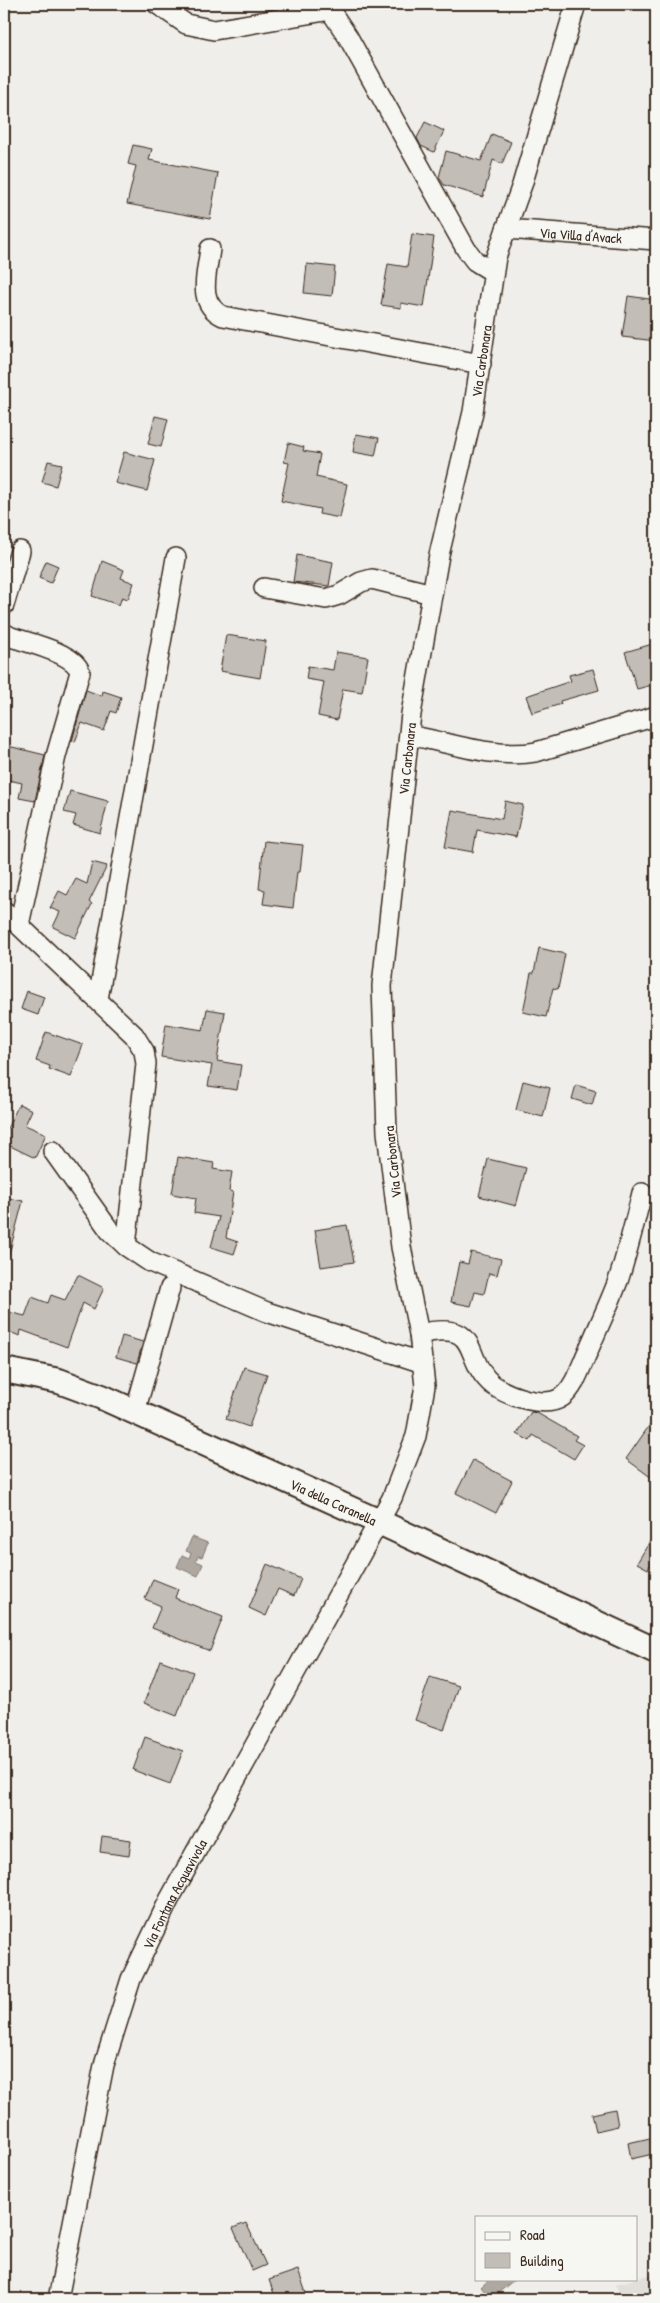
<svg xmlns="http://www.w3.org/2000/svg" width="660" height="2303" font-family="'Patrick Hand',sans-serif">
<rect width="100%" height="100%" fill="#efeeea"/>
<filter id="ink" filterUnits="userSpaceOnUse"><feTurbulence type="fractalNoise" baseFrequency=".02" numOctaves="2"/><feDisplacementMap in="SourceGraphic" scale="10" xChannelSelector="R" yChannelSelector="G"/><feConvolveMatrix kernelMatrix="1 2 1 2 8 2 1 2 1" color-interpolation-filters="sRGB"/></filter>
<g filter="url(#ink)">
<path fill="#e2dfdb" d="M656 2273V2299H620L616 2284Z"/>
<g fill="#afa8a1" stroke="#81766d">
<path d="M192 1537 208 1543 202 1557 198 1556 196 1561 203 1564 198 1576 177 1567 182 1555 189 1558 191 1553 186 1551Z"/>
<path d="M490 2279H515L491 2299 481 2287Z"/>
</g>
<g fill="#c2bdb7" stroke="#3b2a1e">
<path d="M425 122 444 131 434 152 421 146 417 138Z"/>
<path d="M492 134 511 142 502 164 493 160 483 197 444 185 439 177 446 151 481 161Z"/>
<path d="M133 145 152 149 149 160 218 173 210 219 127 204 136 166 128 164Z"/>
<path d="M412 234 434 237 424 307 401 303V308L381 305 388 264 407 267Z"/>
<path d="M307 264 335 267 332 296 304 293Z"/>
<path d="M628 296 656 300V341L622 337Z"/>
<path d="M155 416 168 419 161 447 148 444Z"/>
<path d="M356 434 379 438 375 456 353 452Z"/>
<path d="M288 443 304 447 303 451 320 454 316 477 347 484 340 518 319 514 320 509 281 501 289 463 284 462Z"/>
<path d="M124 452 155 460 147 491 115 483Z"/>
<path d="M48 461 62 464 56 486 42 482Z"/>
<path d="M297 555 333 562 329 586 293 582Z"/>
<path d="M46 561 58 566 51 583 39 578Z"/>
<path d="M102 561 124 570 121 578 134 583 128 599 122 597 119 605 92 596Z"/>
<path d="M226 635 266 641 260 678 220 671Z"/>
<path d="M656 643V684L637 689 625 652Z"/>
<path d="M336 652 368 657 362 692 343 689 337 720 318 716 324 682 306 679 308 666 333 670Z"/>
<path d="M593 669 599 690 560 701 561 704 532 713 526 696 571 681 569 675Z"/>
<path d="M86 690 102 696 103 691 121 697 116 713 111 711 104 731 82 723 75 742 72 741Z"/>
<path d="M4 745 45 755 35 801 19 798 22 783 4 779Z"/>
<path d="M70 791 108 801 100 833 73 825 76 815 64 812Z"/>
<path d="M505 801 523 805 516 837 477 830 473 852 445 847 452 810 502 819Z"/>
<path d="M264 841 303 845 300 872H297L293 908 263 904 265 890 259 889Z"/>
<path d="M92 862 107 866 89 902 92 904 75 938 53 927 60 912 50 908 59 891 67 895 76 879 87 884Z"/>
<path d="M539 948 565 954 558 989 553 988 546 1017 523 1012 531 973H534Z"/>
<path d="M27 991 44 997 38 1015 21 1009Z"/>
<path d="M207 1009 225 1012 217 1061 241 1065 237 1090 208 1086 212 1065 161 1057 166 1024 203 1030Z"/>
<path d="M46 1032 83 1045 71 1077 49 1069 50 1066 36 1061Z"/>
<path d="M523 1081 550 1088 543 1117 516 1110Z"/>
<path d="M576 1085 596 1091 592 1105 572 1099Z"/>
<path d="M19 1104 32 1110 25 1125 46 1134 35 1158 4 1143V1135Z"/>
<path d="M178 1157 214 1163 213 1169 232 1172 229 1191 233 1192 226 1238 238 1242 234 1254 211 1247 219 1217 194 1213 196 1198 172 1194Z"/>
<path d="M488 1159 526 1168 516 1206 479 1196Z"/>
<path d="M8 1198 23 1201 8 1258 4 1257V1215Z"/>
<path d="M347 1225 354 1262 321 1267 315 1230Z"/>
<path d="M471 1252 501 1259 497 1275 489 1273 484 1294 475 1292 471 1306 451 1302 459 1262 468 1264Z"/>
<path d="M78 1275 104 1288 94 1309 83 1303 67 1347 21 1330 20 1336 4 1330V1311L25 1316 32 1297 48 1303 51 1295 65 1300Z"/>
<path d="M122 1336 143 1342 137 1363 116 1357Z"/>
<path d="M244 1367 267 1374 249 1427 226 1419Z"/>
<path d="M531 1412 537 1413 577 1436 574 1440 583 1445 574 1459 533 1435 530 1441 517 1434Z"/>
<path d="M656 1416V1481L626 1459Z"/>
<path d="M473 1460 512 1481 496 1513 456 1493Z"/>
<path d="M656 1531V1555L648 1569 637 1563Z"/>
<path d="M267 1564 301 1579 294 1596 278 1589 266 1616 249 1608Z"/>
<path d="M153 1579 178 1589 175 1598 223 1617 210 1651 152 1628 161 1606 145 1599Z"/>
<path d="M160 1660 193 1672 177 1716 144 1703Z"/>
<path d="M430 1677 459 1686 444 1730 415 1720Z"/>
<path d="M145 1737 183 1751 170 1784 133 1770Z"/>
<path d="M102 1836 131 1840 129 1856 100 1852Z"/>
<path d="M615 2109 618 2126 596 2131 592 2114Z"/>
<path d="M650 2138 653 2154 631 2159 628 2143Z"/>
<path d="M246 2223 266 2265 252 2271 233 2228Z"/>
<path d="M298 2270 306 2293 289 2299H276L269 2280Z"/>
</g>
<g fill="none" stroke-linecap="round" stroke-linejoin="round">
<defs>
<g id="minor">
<path d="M157 4 186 24 214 30 331 10"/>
<path d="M326 4 348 37 466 249 475 261 493 272"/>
<path id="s1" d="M506 229 656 240"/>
<path d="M210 249C207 274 196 303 223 316L481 364"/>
<path d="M264 588 326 599 339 595 361 582 372 579 432 594"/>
<path d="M4 605 20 551"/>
<path d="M4 633 11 637C29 643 75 653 80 672L56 756 19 925"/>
<path d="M409 735C450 743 495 759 536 752L656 716"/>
<path d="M4 911 134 1035 144 1051 146 1064 126 1246 150 1262 267 1312 423 1363"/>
<path d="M98 999 176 558"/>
<path d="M53 1151 110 1231 126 1246"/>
<path d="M419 1334C484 1319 461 1359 493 1385 508 1396 545 1409 562 1397 575 1387 581 1366 588 1351 598 1327 610 1303 619 1278 628 1250 635 1221 642 1193"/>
<path d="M135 1412 170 1288"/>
<path id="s2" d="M58 2299 104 2065 131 1979 169 1900 392 1498 416 1436 425 1386 419 1334 401 1247 387 1132 382 986 411 714 439 555 473 412 496 257 522 185 576 4"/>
</g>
<g id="major">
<path id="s3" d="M4 1370 59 1381 102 1397 377 1521 656 1651"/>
</g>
</defs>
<use href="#minor" stroke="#3b2a1e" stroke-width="22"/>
<use href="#major" stroke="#3b2a1e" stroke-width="28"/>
<use href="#minor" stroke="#f6f6f2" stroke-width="19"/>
<use href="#major" stroke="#f6f6f2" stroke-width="24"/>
</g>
</g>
<g text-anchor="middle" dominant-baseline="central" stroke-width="4" stroke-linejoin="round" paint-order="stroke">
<g font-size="14" fill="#3b2a1e" stroke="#f6f6f2">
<text stroke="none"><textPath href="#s1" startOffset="75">Via Villa d'Avack</textPath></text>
<text stroke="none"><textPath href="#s2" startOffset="2030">Via Carbonara</textPath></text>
<text stroke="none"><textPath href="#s2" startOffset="1625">Via Carbonara</textPath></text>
<text transform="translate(392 1162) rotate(-96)">Via Carbonara</text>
<text stroke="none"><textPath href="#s3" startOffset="356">Via della Caranella</textPath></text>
<text stroke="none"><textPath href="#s2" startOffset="424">Via Fontana Acquavivola</textPath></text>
</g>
</g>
<rect width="660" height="2303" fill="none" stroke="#f6f6f2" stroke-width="20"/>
<rect x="10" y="10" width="640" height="2283" fill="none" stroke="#3b2a1e" stroke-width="2" filter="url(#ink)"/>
<rect x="475" y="2216" width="162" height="65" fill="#f6f6f2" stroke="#aba49d"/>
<rect x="485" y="2232" width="25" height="8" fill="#f6f6f2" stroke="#aba49d"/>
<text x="520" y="2240" font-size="15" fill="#3b2a1e">Road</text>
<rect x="485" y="2253" width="25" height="15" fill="#c2bdb7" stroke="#aba49d"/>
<text x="520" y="2266" font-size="15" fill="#3b2a1e">Building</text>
</svg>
